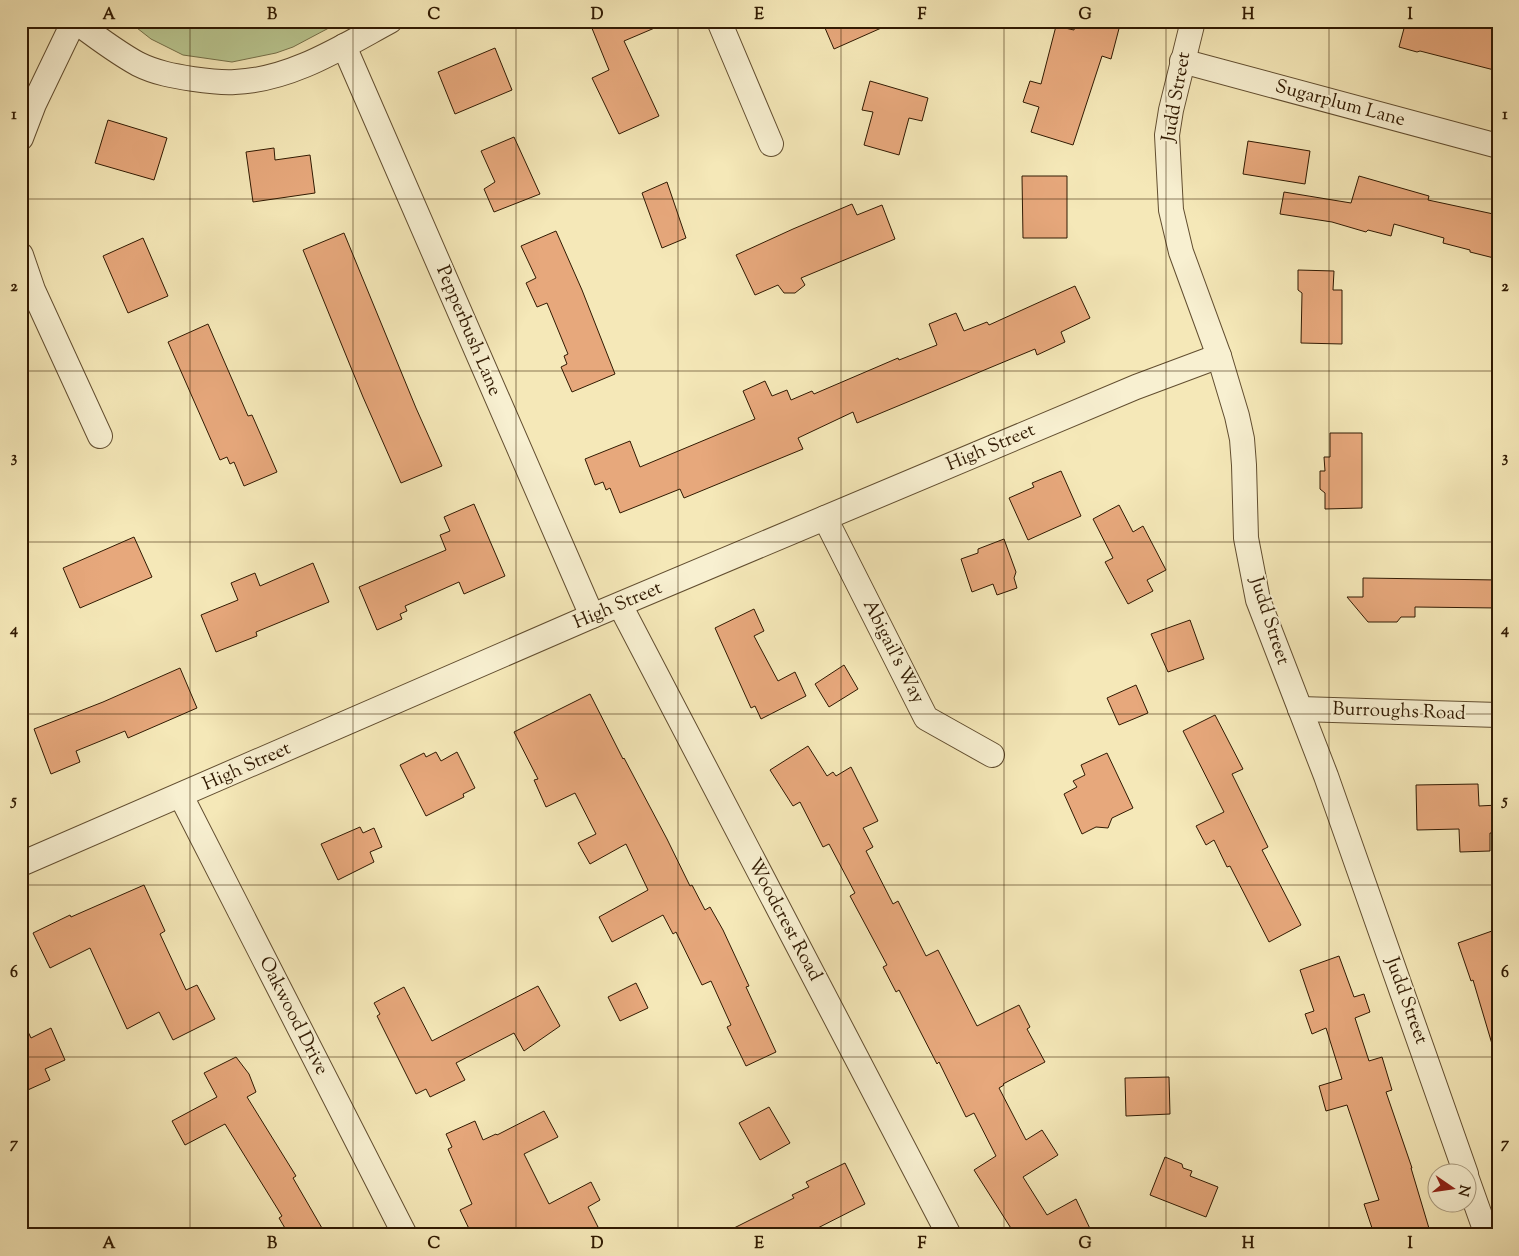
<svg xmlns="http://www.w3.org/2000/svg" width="1519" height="1256" font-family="'Sorts Mill Goudy',serif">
<rect width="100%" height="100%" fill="#f5e8b8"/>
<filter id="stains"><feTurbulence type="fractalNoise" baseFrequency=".004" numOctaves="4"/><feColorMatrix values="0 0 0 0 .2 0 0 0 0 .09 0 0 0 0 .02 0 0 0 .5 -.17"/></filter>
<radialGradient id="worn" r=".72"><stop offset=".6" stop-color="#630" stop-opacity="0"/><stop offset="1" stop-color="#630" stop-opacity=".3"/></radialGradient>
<path fill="#b9c690" stroke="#757049" d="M128 21H342L293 47 276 53 232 62 183 55 151 39Z"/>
<g fill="#e7a87c" stroke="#311a02">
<path d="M589 21H671L624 41 659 116 619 134 592 78 609 70Z"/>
<path d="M822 21H897L834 49Z"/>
<path d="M1076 21H1121L1111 59 1102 56 1073 145 1031 132 1039 107 1023 102 1030 81 1041 84 1056 26 1074 30Z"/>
<path d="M1406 21H1498V71L1420 51 1417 52 1399 47Z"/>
<path d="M495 48 512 90 455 114 438 72Z"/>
<path d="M870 81 928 98 922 121 909 118 899 155 864 145 873 112 862 110Z"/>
<path d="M108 120 167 138 154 180 95 163Z"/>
<path d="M514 137 540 194 494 212 484 189 495 182 481 151Z"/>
<path d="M1248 141 1310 151 1305 184 1243 174Z"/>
<path d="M274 148 275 160 310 155 315 193 253 202 246 152Z"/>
<path d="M1022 176H1067V238H1023Z"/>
<path d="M1359 176 1429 196 1428 200 1498 215V259L1470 252V250L1443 243 1444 238 1394 224 1391 236 1368 230 1366 232 1332 222 1280 214 1284 192 1351 203Z"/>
<path d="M667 182 686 238 662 248 642 193Z"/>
<path d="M852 204 857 215 882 205 895 239 801 278 805 285 795 293H784L778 285 755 295 736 255 793 229Z"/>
<path d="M556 231 582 290 615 374 572 392 561 367 567 364 564 356 568 354 547 303 537 307 526 283 536 278 521 246Z"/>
<path d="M344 233 416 408 442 466 401 483 363 397 303 250Z"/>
<path d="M143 238 168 296 128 313 103 256Z"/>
<path d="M1298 270 1334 271 1333 290H1342V344L1301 343 1302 293 1298 290Z"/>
<path d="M1075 286 1090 318 1061 332 1065 342 1037 355 1035 349 857 423 853 412 798 438 803 449 684 498 680 489 620 513 610 488 606 490 603 482 595 485 585 459 630 441 640 467 755 419 743 391 765 381 772 396 787 390 791 400 812 391 814 394 898 358 899 360 937 345 929 324 956 313 964 331 987 322 989 325Z"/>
<path d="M208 324 248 416 252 415 277 472 244 486 234 462 230 464 227 457 220 460 168 342Z"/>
<path d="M1330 433H1362V508L1325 509V493L1320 489V471H1325L1324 457H1330Z"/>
<path d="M1061 471 1081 516 1028 540 1009 498 1034 487 1032 483Z"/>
<path d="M474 504 505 576 464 594 459 582 405 606 407 611 400 614 402 619 377 630 359 587 446 550 440 535 450 531 444 517Z"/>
<path d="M1119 505 1133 532 1143 526 1166 570 1147 580 1153 591 1128 604 1105 562 1113 558 1093 519Z"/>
<path d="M134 537 152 577 80 608 63 568Z"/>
<path d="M1004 539 1016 572 1014 578 1017 588 997 595 993 584 972 592 961 559 978 553V549Z"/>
<path d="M313 563 329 602 256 632 257 636 216 652 201 615 238 600 231 583 255 573 260 586Z"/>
<path d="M1363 578 1498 580V608L1415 607V617H1401L1397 622H1368L1347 597H1363Z"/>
<path d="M754 609 764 631 754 636 778 681 795 672 806 696 761 719 755 706 751 708 715 628Z"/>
<path d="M1190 620 1204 659 1168 672 1151 634Z"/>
<path d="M844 665 858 689 829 707 815 684Z"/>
<path d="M180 668 197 708 128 738 125 731 76 751 80 762 51 774 34 729 103 702Z"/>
<path d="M1136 685 1148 713 1119 725 1107 698Z"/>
<path d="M590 694 623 759 624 758 667 839 690 886 692 885 705 910 710 907 723 930 749 986 746 987 776 1052 746 1066 727 1027 731 1025 711 981 702 985 676 932 673 934 663 915 612 942 599 917 648 890 626 844 590 864 578 843 596 834 575 793 546 807 534 780 538 779 514 732Z"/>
<path d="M1215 715 1243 769 1232 774 1268 847 1262 850 1301 925 1269 942 1230 866 1227 867 1214 840 1206 845 1196 826 1224 812 1183 731Z"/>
<path d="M808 746 827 776 833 772 836 776 851 767 878 821 863 828 873 847 866 851 893 904 898 901 926 956 938 950 977 1026 1019 1005 1030 1027 1027 1029 1045 1062 1003 1084 1004 1085 999 1088 1026 1140 1042 1130 1058 1155 1023 1177 1047 1215 1076 1199 1093 1235H1011L1014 1233 974 1170 996 1156 974 1113 966 1117 939 1062 937 1064 899 990 896 992 883 967 887 965 850 896 855 893 829 844 823 847 800 802 793 806 770 770Z"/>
<path d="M436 752 441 761 457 752 475 788 463 794 464 797 426 816 400 765 424 753 426 757Z"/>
<path d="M1107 753 1133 808 1112 818 1108 828 1096 827 1082 834 1064 794 1077 787 1073 781 1085 775 1081 765Z"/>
<path d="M1478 784 1479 806 1498 805V833H1490V851L1460 852 1459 829 1417 830 1416 785Z"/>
<path d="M360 827 363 833 374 828 382 847 370 852 374 862 338 880 321 844Z"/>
<path d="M144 885 165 931 160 934 186 990 197 985 215 1019 173 1040 159 1012 127 1029 90 948 50 968 33 933 70 915 71 917Z"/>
<path d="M1492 931 1498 951V1043L1492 1044 1473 980 1471 981 1458 943Z"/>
<path d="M1339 956 1354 997 1364 994 1370 1012 1355 1018 1369 1061 1382 1057 1392 1090 1386 1092 1412 1168H1411L1431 1235H1385L1383 1228 1373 1231 1364 1204 1379 1200 1347 1105 1326 1111 1319 1086 1342 1079 1326 1028 1312 1034 1305 1014 1314 1011 1300 970Z"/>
<path d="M636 983 648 1008 620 1021 608 997Z"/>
<path d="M538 986 560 1026 524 1051 514 1033 456 1063 465 1080 430 1097 426 1089 416 1094 377 1016 380 1014 374 1003 404 987 432 1041Z"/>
<path d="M21 1017 31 1038 51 1028 65 1060 45 1069 50 1080 21 1093Z"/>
<path d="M236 1057 249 1074 256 1092 247 1097 296 1176 293 1178 326 1235H289L279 1218 282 1216 225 1124 185 1145 172 1121 217 1097 204 1073Z"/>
<path d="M1169 1077 1170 1114 1126 1116 1125 1078Z"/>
<path d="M769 1107 790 1143 760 1160 739 1123Z"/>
<path d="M544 1111 558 1137 524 1154 549 1204 591 1182 600 1200 588 1207 598 1227 584 1235H472L460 1210 472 1204 448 1149 452 1147 446 1134 475 1121 483 1140 496 1134 497 1135Z"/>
<path d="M1165 1157 1182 1164 1183 1168 1192 1171 1190 1176 1218 1187 1206 1217 1150 1195Z"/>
<path d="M845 1163 865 1204 804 1235H720L794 1198 792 1195 809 1187 806 1182Z"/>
</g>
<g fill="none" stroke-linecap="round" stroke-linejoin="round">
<defs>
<g id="street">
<path d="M75 21C95 36 116 52 138 64 156 73 174 76 193 79 207 81 221 83 235 82 291 80 342 47 390 21"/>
<path d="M719 21 771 144"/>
<path d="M1193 21 1171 110 1167 135 1171 210 1181 252 1219 356 1237 416 1242 439 1244 465 1246 538 1258 600 1326 776 1466 1174"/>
<path d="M344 46 592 616"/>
<path d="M1182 61 1498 146"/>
<path d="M21 138 34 104 74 21"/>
<path d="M21 255 33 290 100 436"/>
<path d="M825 518 926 718 992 755"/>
<path d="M620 605 949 1235"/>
<path d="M1300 709 1498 715"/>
<path d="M181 796 405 1235"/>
<path d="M21 864 592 616 1136 387 1219 356"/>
<path d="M1466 1176 1487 1235"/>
</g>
</defs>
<use href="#street" stroke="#624e30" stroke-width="26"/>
<use href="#street" stroke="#f8f0d1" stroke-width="24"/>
</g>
<path fill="none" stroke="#311a02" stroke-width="1" stroke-opacity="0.55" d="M190 21V1235M353 21V1235M516 21V1235M678 21V1235M841 21V1235M1004 21V1235M1166 21V1235M1329 21V1235M21 199H1498M21 371H1498M21 542H1498M21 714H1498M21 885H1498M21 1057H1498"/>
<g text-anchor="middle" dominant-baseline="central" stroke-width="4" stroke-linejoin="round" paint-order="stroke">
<g font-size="19" fill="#311a02" stroke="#f8f0d1">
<text transform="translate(1177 97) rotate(-80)">Judd Street</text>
<text transform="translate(1340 104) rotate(15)">Sugarplum Lane</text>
<text transform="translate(468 331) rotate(67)">Pepperbush Lane</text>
<text transform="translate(991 448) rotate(-23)">High Street</text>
<text transform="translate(618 606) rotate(-23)">High Street</text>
<text transform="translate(1269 621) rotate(72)">Judd Street</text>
<text transform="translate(893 652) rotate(63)">Abigail's Way</text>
<text transform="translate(1399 712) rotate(2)">Burroughs Road</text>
<text transform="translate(247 767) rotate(-24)">High Street</text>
<text transform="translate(784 920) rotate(62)">Woodcrest Road</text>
<text transform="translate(1406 1001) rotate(70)">Judd Street</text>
<text transform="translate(293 1016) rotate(63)">Oakwood Drive</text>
</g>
</g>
<rect width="1519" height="1256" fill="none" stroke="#f5e8b8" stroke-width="55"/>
<g transform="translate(1452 1188) rotate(103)"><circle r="24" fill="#f8f0d1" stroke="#a89a7e"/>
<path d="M0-4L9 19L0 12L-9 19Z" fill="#8f2418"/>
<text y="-8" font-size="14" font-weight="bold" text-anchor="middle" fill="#311a02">N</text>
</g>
<rect x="28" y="28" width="1464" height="1200" fill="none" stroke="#311a02" stroke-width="2"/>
<g font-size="16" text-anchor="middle" font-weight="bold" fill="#311a02">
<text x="109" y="19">A</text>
<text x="272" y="19">B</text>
<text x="434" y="19">C</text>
<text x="597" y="19">D</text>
<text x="759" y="19">E</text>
<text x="922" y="19">F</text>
<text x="1085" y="19">G</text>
<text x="1248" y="19">H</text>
<text x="1410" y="19">I</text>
<text x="14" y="119">1</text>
<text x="1505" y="119">1</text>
<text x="14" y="291">2</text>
<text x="1505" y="291">2</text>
<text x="14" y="462">3</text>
<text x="1505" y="462">3</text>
<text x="14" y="634">4</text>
<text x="1505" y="634">4</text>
<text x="14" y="805">5</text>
<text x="1505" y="805">5</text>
<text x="14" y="977">6</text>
<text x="1505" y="977">6</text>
<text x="14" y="1148">7</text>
<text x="1505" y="1148">7</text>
<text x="109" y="1248">A</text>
<text x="272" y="1248">B</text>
<text x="434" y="1248">C</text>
<text x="597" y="1248">D</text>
<text x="759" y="1248">E</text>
<text x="922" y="1248">F</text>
<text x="1085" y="1248">G</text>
<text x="1248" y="1248">H</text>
<text x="1410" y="1248">I</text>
</g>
<rect width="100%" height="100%" filter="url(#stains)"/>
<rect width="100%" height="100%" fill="url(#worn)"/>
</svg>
